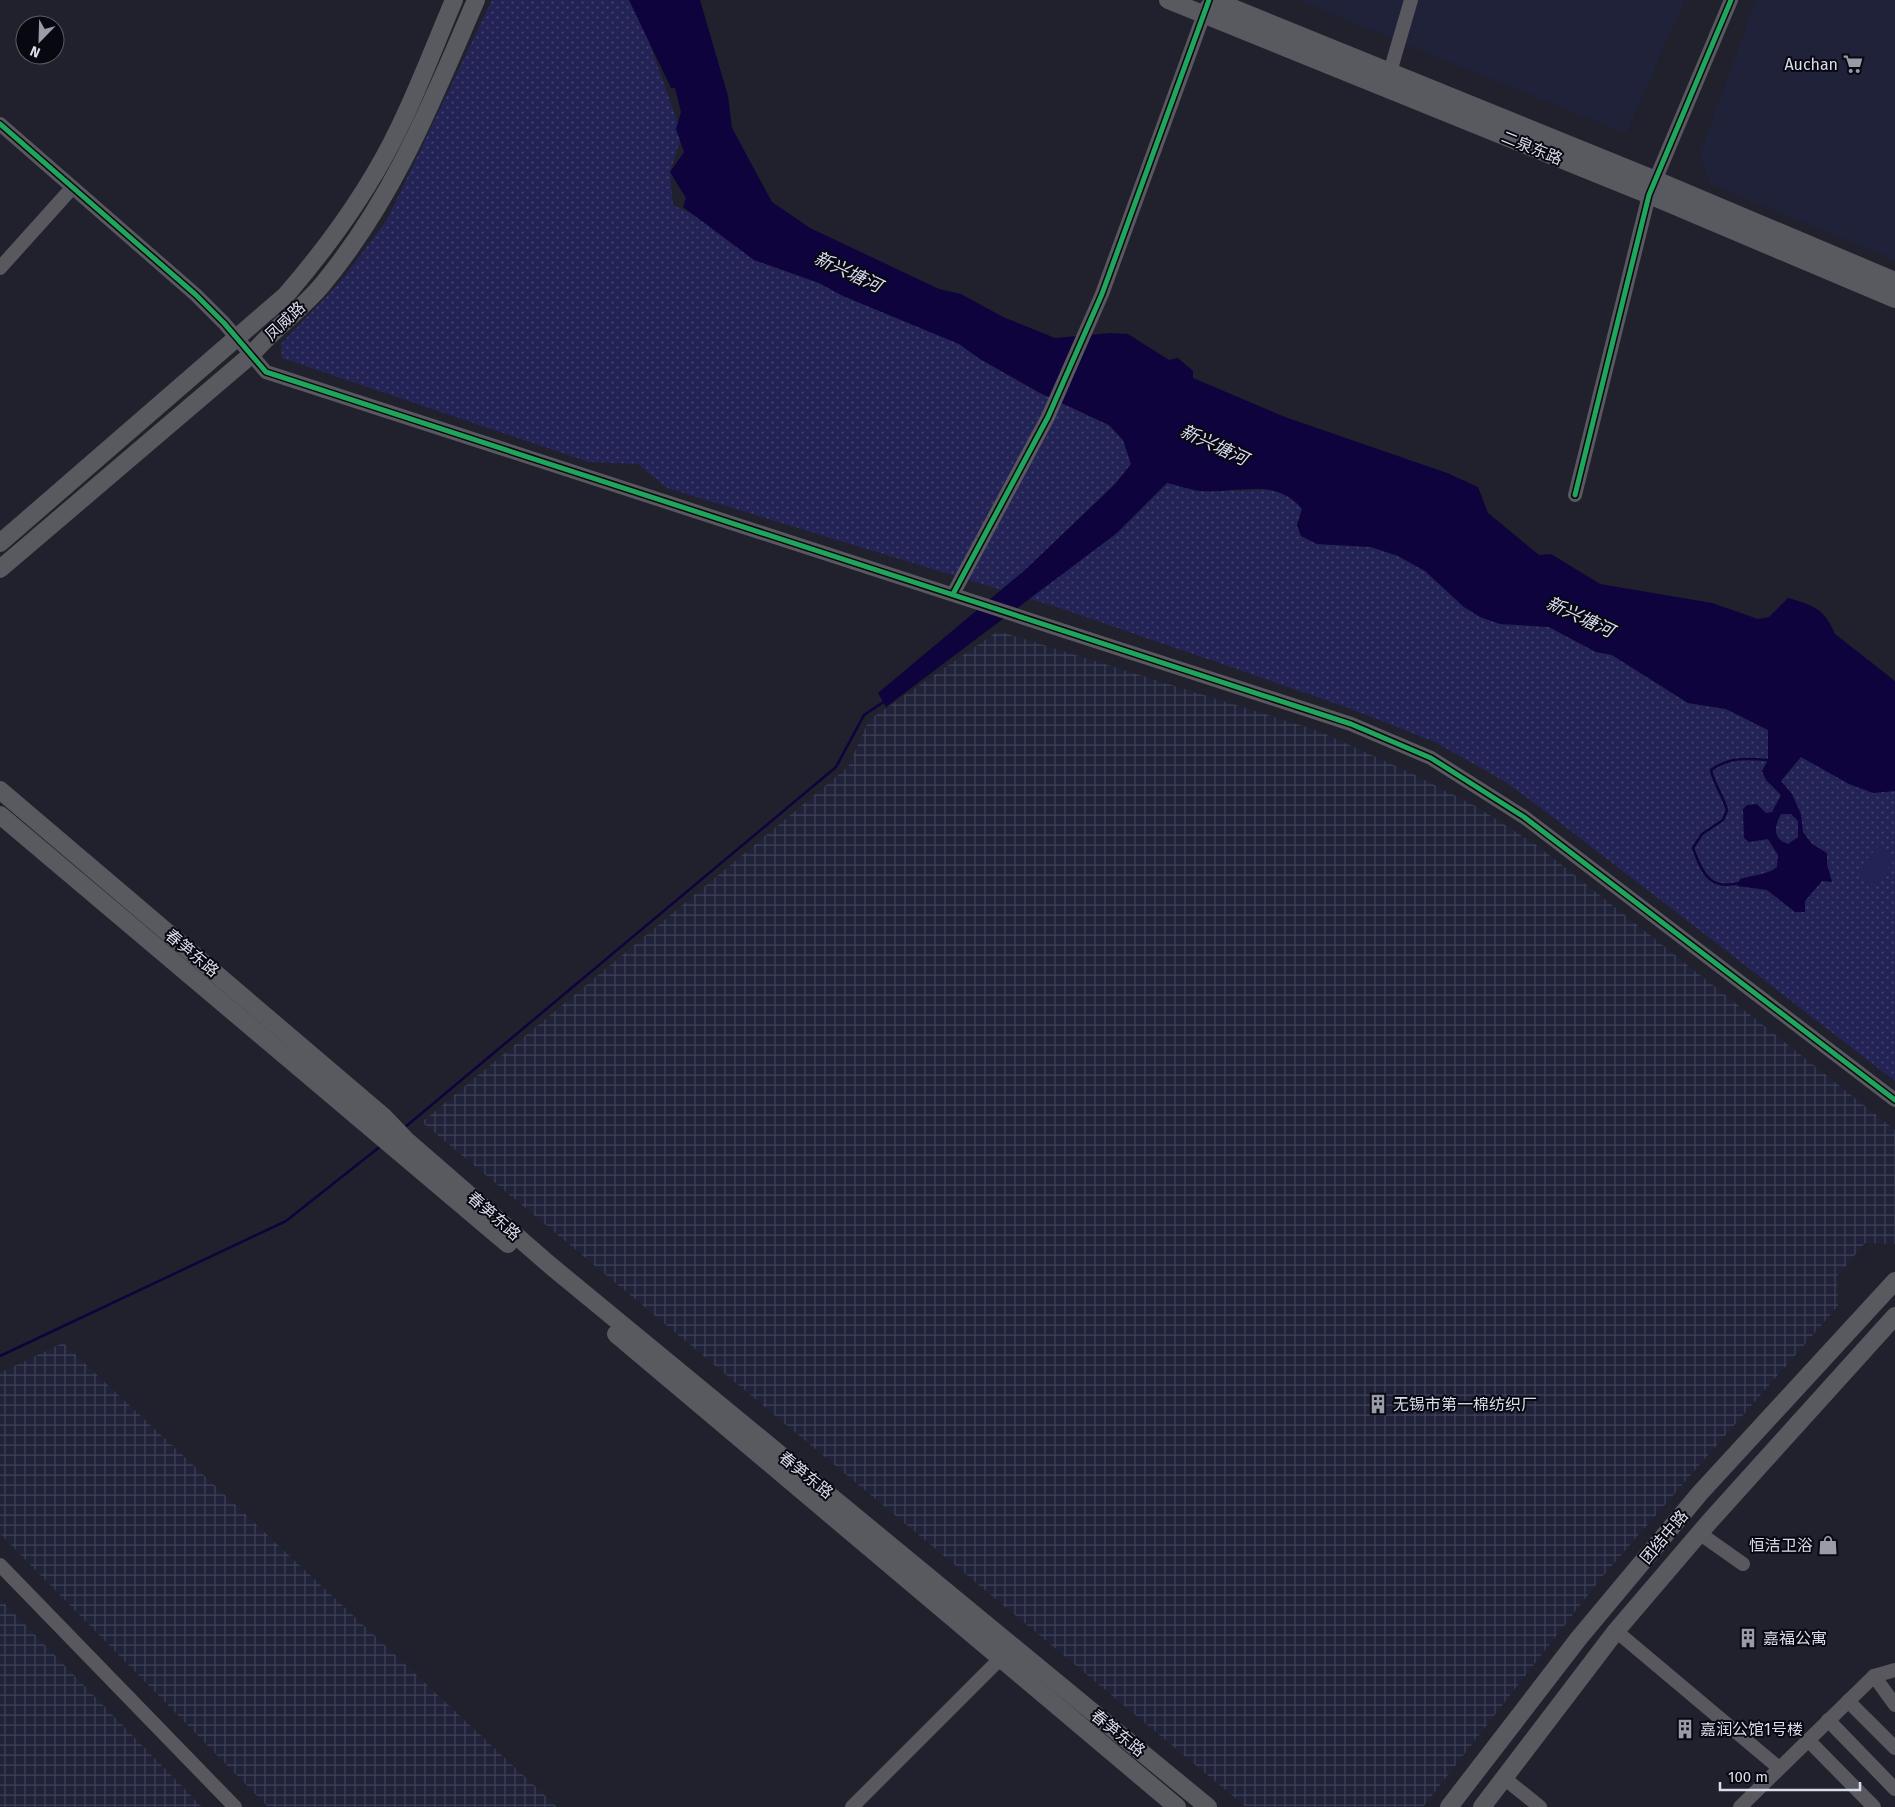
<svg xmlns="http://www.w3.org/2000/svg" width="1895" height="1807" font-family="'Fira Sans','Noto Sans SC',sans-serif">
<defs>
<pattern id="industrial-grid" width="8" height="8" patternUnits="userSpaceOnUse" patternTransform="scale(1.25)"><rect width="8" height="8" fill="#1f2239"/><path d="M0 4h8M4 0v8" fill="none" stroke="#3f4256"/></pattern>
<pattern id="grass-dots" width="8" height="8" patternUnits="userSpaceOnUse" patternTransform="scale(1.25)"><rect width="8" height="8" fill="#232455"/><path d="M2 2h.1M6 6h.1" fill="none" stroke="#42436e" stroke-width="1.8" stroke-linecap="round"/></pattern>
</defs>
<rect width="100%" height="100%" fill="#20212c"/>
<g fill="#1f2239">
<path d="M1298 0H1685L1626 134Z"/>
<path d="M1756 0H1895V260L1710 184 1700 154Z"/>
</g>
<g fill="url(#industrial-grid)">
<path d="M998 631 1316 730 1407 771 1477 807 1539 847 1895 1130V1244L1865 1243 1837 1276 1838 1306 1602 1577 1423 1807H1246L422 1122 848 767 869 720Z"/>
<path d="M63 1343 557 1807H268L0 1534V1373Z"/>
<path d="M0 1599 202 1807H0Z"/>
</g>
<path fill="url(#grass-dots)" d="M492 0H640L642 23 682 134 670 172 673 205 959 344 980 359 1040 393 1109 425 1123 440 1131 464C1162 472 1196 485 1228 490 1257 494 1280 480 1302 509L1297 525 1301 536 1317 544 1371 547 1398 556 1425 571 1464 607 1529 625 1549 627 1596 652 1612 655 1688 703 1726 709 1885 790 1895 791V1081L1541 808 1507 783 1435 742 1349 708 1057 607 667 488 638 464 589 462 282 358 281 344 341 281 387 220Z"/>
<path fill="#232455" d="M1879 845 1895 859 1874 885 1857 871Z"/>
<path fill="#0e033c" fill-rule="evenodd" d="M629 0H700L728 96 732 128 772 202 810 228 939 289 961 294 1003 317 1055 338 1110 333 1128 334 1169 360 1178 358 1193 371V378L1285 417 1447 473 1478 487 1488 513 1539 555 1551 554 1600 584 1712 603 1758 619 1769 617 1788 598C1813 605 1825 609 1835 634L1895 681V791L1873 793 1849 784 1801 757 1781 781 1792 794 1801 814 1803 832 1812 844 1827 853V864L1832 882 1822 881 1805 901V912H1795L1767 890 1737 886 1740 879C1753 875 1767 875 1777 867L1778 855 1768 839 1749 842 1744 838 1743 809 1747 805 1757 804 1766 813 1772 812 1781 795 1766 780 1762 771 1768 760V730L1726 709 1688 703 1612 655 1596 652 1549 627 1500 624 1480 617 1464 607 1425 571 1398 556 1371 547 1317 544 1301 536 1297 525 1302 509C1276 476 1236 494 1201 491 1189 490 1178 485 1167 483L1117 533 886 707 878 693 1025 570 1115 484 1131 464 1123 440 1109 425 1040 393 980 359 959 344 843 296 819 283 754 260 683 207 686 198 670 172 684 152 676 129 681 112 675 88H671ZM1781 814H1791L1798 821V837L1788 844C1772 838 1774 827 1781 814Z"/>
<g fill="none" stroke-linecap="round" stroke-linejoin="round">
<g stroke="#0e033c" stroke-width="2.5">
<path d="M1739 883C1709 891 1702 872 1693 848L1702 834 1723 820 1727 810C1723 795 1714 785 1711 770 1729 757 1747 758 1768 760"/>
<path d="M404 1128 836 767 864 715 885 701"/>
<path d="M0 1356 286 1221 382 1145"/>
</g>
<g stroke="#58585e" stroke-width="14">
<path d="M1390 72 1411 0"/>
<path d="M0 124 196 295 224 323 266 372 1351 724 1431 758 1524 817 1895 1100"/>
<path d="M0 268 72 188"/>
<path d="M1575 495 1649 195 1731 0"/>
<path d="M953 594 1048 417 1102 294 1207 6"/>
<path d="M1699 1533 1743 1564"/>
<path d="M0 1565 235 1807"/>
<path d="M1616 1631 1779 1768"/>
<path d="M1874 1676 1895 1705"/>
<path d="M1848 1701 1895 1748"/>
<path d="M1828 1720 1895 1789"/>
<path d="M1808 1740 1874 1807"/>
<path d="M1504 1778 1540 1807"/>
<path d="M852 1807 1001 1658"/>
<path d="M1740 1807 1874 1676 1895 1670"/>
</g>
<g stroke="#595a60" stroke-width="18">
<path d="M1168 0 1649 195 1895 299"/>
<path d="M1213 0 1656 180 1895 281"/>
<path d="M0 543 286 295C330 244 371 187 400 126 420 85 436 42 454 0"/>
<path d="M0 569 252 354C273 329 300 311 322 285 394 198 432 102 476 0"/>
<path d="M0 790 383 1116 406 1140 551 1266 1208 1807"/>
<path d="M0 815 508 1244"/>
<path d="M616 1334 1177 1807"/>
<path d="M1449 1807 1579 1638 1700 1493 1895 1281"/>
<path d="M1482 1807 1616 1631 1710 1521 1895 1316"/>
</g>
<defs>
<g id="cycleway">
<path d="M0 124 196 295 224 323 266 372 1351 724 1431 758 1524 817 1895 1100"/>
<path d="M1575 495 1649 195 1731 0"/>
<path d="M953 594 1048 417 1102 294 1209 0"/>
</g>
</defs>
<use href="#cycleway" stroke="#070810" stroke-width="8"/>
<use href="#cycleway" stroke="#20a55d" stroke-width="5"/>
</g>
<defs>
<symbol id="supermarket-bare" viewBox="-9 -9 18 18"><path d="M-6-5.5h2.5l.6 2H6L4.5 2H-2.5L-4.4-4H-6ZM-1.5 3.2a1.3 1.3 0 1 0 .1 0ZM3 3.2a1.3 1.3 0 1 0 .1 0Z" fill="#999ba8" stroke="#070810" stroke-width="2.5" paint-order="stroke"/></symbol>
<symbol id="building-bare" viewBox="-9 -9 18 18"><path d="M-4-6H4V6H1V3H-1V6H-4ZM-2.5-4.3h1.7v1.8h-1.7ZM.8-4.3h1.7v1.8H.8ZM-2.5-1h1.7V.8h-1.7ZM.8-1h1.7V.8H.8Z" fill="#999ba8" stroke="#070810" stroke-width="2.5" paint-order="stroke"/></symbol>
<symbol id="shop-bare" viewBox="-9 -9 18 18"><path d="M-5-2.5h2.3a2.7 3.5 0 0 1 5.4 0H5L5.5 6h-11ZM-1.5-2.5h3a1.5 2.3 0 0 0-3 0Z" fill="#999ba8" stroke="#070810" stroke-width="2.5" paint-order="stroke"/></symbol>
</defs>
<g fill-rule="evenodd">
<use href="#supermarket-bare" x="1839" y="50" width="28" height="28"/>
<use href="#building-bare" x="1364" y="1390" width="28" height="28"/>
<use href="#shop-bare" x="1814" y="1531" width="28" height="28"/>
<use href="#building-bare" x="1734" y="1624" width="28" height="28"/>
<use href="#building-bare" x="1671" y="1715" width="28" height="28"/>
</g>
<g text-anchor="middle" dominant-baseline="central" stroke-width="4" stroke-linejoin="round" paint-order="stroke">
<g font-size="16" fill="#daddea" stroke="#070810" text-anchor="start">
<text x="1838" y="64" text-anchor="end">Auchan</text>
<text x="1393" y="1404">无锡市第一棉纺织厂</text>
<text x="1813" y="1545" text-anchor="end">恒洁卫浴</text>
<text x="1763" y="1638">嘉福公寓</text>
<text x="1700" y="1729">嘉润公馆1号楼</text>
</g>
<g font-size="16" fill="#daddea" stroke="#070810">
<text transform="translate(1532 148) rotate(22)">二泉东路</text>
<text transform="translate(285 321) rotate(-43)">凤威路</text>
<text transform="translate(192 953) rotate(40)">春笋东路</text>
<text transform="translate(494 1216) rotate(41)">春笋东路</text>
<text transform="translate(806 1475) rotate(39)">春笋东路</text>
<text transform="translate(1664 1537) rotate(-50)">团结中路</text>
<text transform="translate(1118 1733) rotate(39)">春笋东路</text>
</g>
<g font-size="18" font-style="italic" fill="#d7dbef" stroke="#070810">
<text transform="translate(848 272) rotate(25)">新兴塘河</text>
<text transform="translate(1214 445) rotate(25)">新兴塘河</text>
<text transform="translate(1580 617) rotate(25)">新兴塘河</text>
</g>
</g>
<g transform="translate(40 40) rotate(203)"><circle r="24" fill="#070810" stroke="#5b5d67"/>
<path d="M0-4L9 19L0 12L-9 19Z" fill="#999ba8"/>
<text y="-8" font-size="14" font-weight="bold" text-anchor="middle" fill="#daddea">N</text>
</g>
<path d="M1720 1782v8h140v-8" fill="none" stroke="#daddea" stroke-width="2.5"/>
<text x="1728" y="1782" font-size="15" fill="#daddea" stroke="#070810" stroke-width="4" paint-order="stroke">100 m</text>
</svg>
